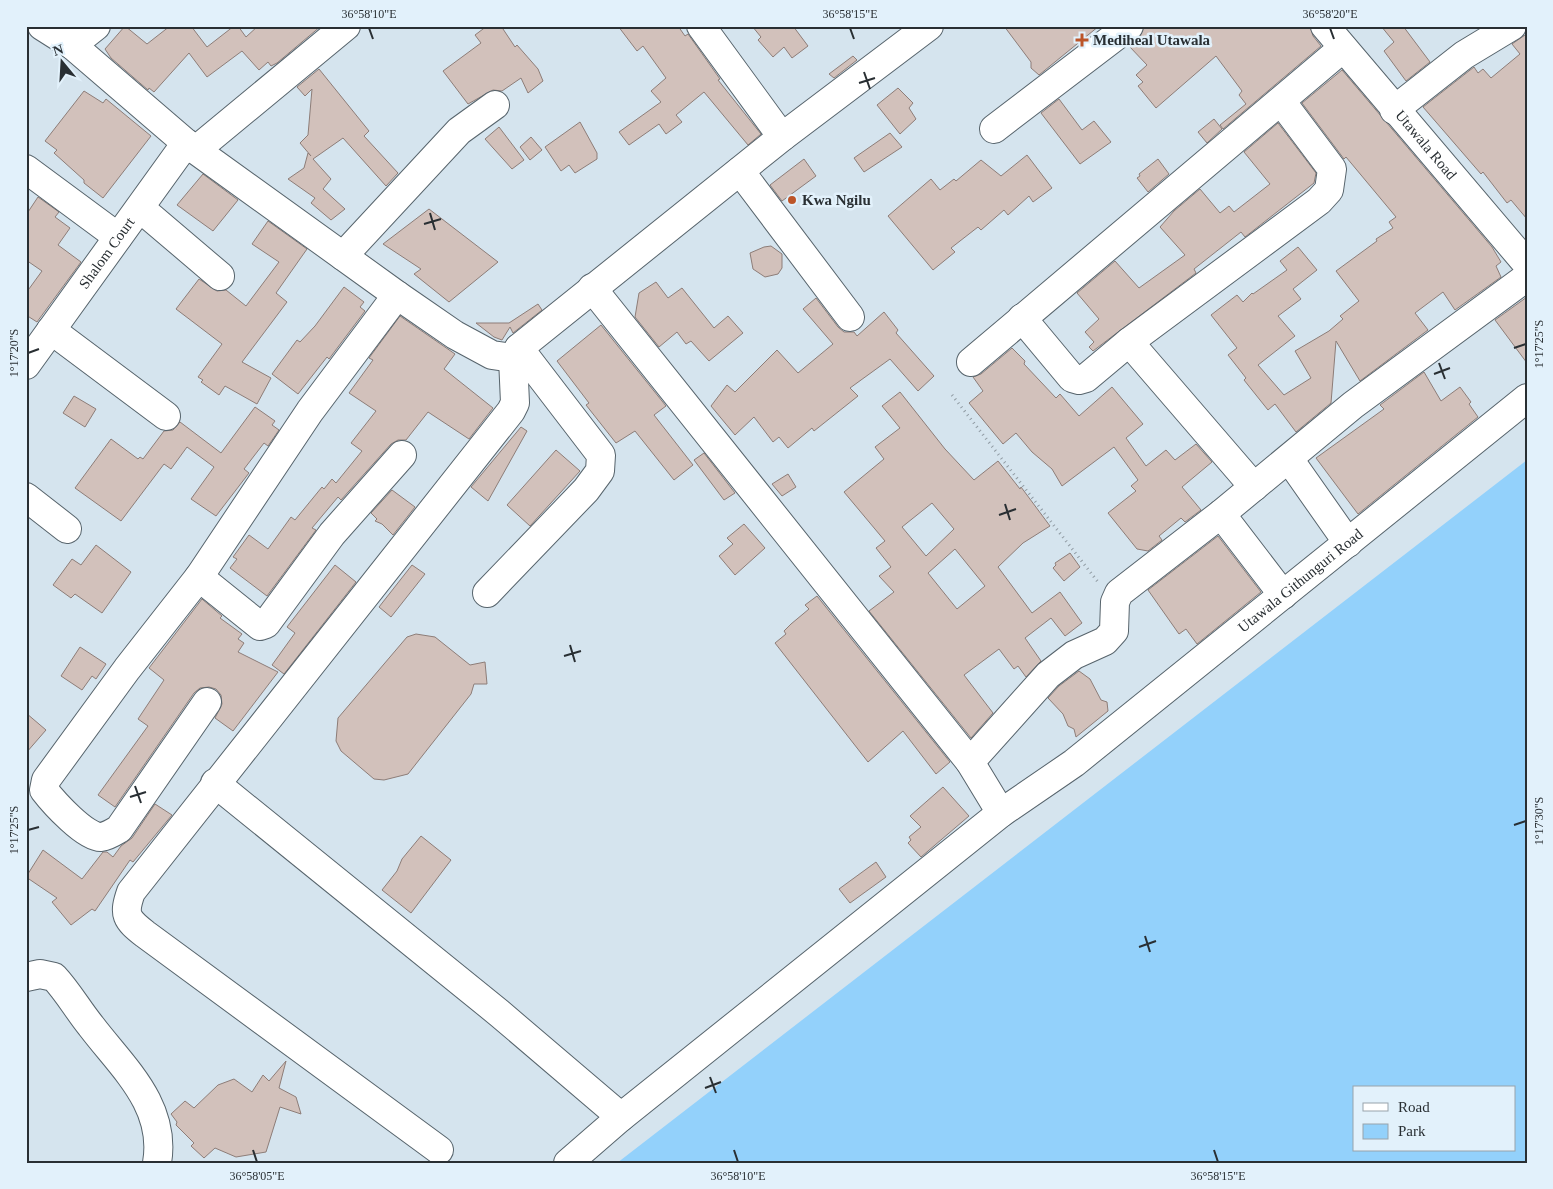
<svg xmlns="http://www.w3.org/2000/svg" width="1553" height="1189" font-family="'Times New Roman',serif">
<rect width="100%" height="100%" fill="#d5e4ee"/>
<path fill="#93d1fb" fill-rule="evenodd" d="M1527 460V1163H617ZM1354 1088H1514V1150H1354Z"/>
<g fill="#d2c1bb" stroke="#8d7d78" fill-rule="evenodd">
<path d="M125 26 147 44 170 26H191L207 47 234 26H238L246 37 258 26H321L277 63 271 66 268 62 259 70 242 51 207 77 189 53 154 92 149 88 148 90 111 58 105 49Z"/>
<path d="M487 26H501L515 47 517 45 538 69 543 81 528 93 521 78 502 91 493 90 468 104 443 71 481 43 475 35Z"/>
<path d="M618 26H678L685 36 688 34 720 79 718 80 761 134 748 145 704 92 676 115 682 122 666 134 659 124 629 145 619 132 661 102 651 91 666 78 643 46 637 51Z"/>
<path d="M752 26H793L808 46 792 58 784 47 773 57 758 40 761 37Z"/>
<path d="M1004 26H1099L1039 75 1031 68V62Z"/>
<path d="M1144 26H1310L1313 36 1321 46 1223 129 1220 125 1246 104 1239 95 1242 91 1216 56 1156 108 1138 86 1143 82 1136 75 1147 65 1129 46 1139 38Z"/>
<path d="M1381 26H1403L1430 62 1406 81 1384 51 1394 42Z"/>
<path d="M1525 35 1527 37V219L1511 200 1507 203 1483 172 1481 174 1423 107 1474 67 1478 73 1483 69 1491 78 1520 54 1512 44Z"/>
<path d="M853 56 857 60 834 78 829 74Z"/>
<path d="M319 69 369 131 364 136 398 173 386 186 343 138 313 159 331 179 323 189 345 209 331 220 311 203 315 198 288 179 304 168 308 153 311 156 300 143 308 135 312 89 305 96 297 87Z"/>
<path d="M1342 70 1492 247 1501 262 1496 266 1501 277 1455 310 1443 292 1415 313 1428 330 1360 381 1336 341 1331 403 1296 432 1275 404 1268 410 1244 380 1246 378 1228 355 1237 348 1211 315 1237 295 1243 302 1252 293 1253 294 1287 270 1280 261 1298 247 1317 270 1293 289 1301 299 1278 316 1295 336 1258 365 1284 395 1311 378 1295 351 1329 331 1343 319 1340 316 1359 301 1336 271 1377 241 1376 239 1393 228 1389 222 1396 217 1346 157 1344 159 1302 103Z"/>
<path d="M898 88 913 103 909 108 916 119 900 134 877 105Z"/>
<path d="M84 91 103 103 106 99 151 136 103 198 84 183V180L54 153 57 150 45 141Z"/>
<path d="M1059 99 1082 130 1094 121 1111 142 1080 164 1041 113Z"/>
<path d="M1214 119 1222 129 1207 143 1198 132Z"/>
<path d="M580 122 597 153V159L575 173 569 165 561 171 545 147Z"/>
<path d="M1278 123 1316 173 1314 183 1245 237 1241 232 1194 269 1196 273 1093 351 1089 347 1094 342 1085 332 1099 319 1077 293 1115 261 1139 288 1185 255 1160 227 1174 211 1200 189 1220 213 1229 206 1234 212 1270 184 1244 152Z"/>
<path d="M499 127 524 160 512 169 485 139Z"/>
<path d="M890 133 902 147 864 172 854 158Z"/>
<path d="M531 137 542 150 530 160 520 147Z"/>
<path d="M1027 155 1052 188 1033 202 1029 196 1008 215 1004 210 981 230 978 227 951 248 955 252 933 270 888 216 931 179 940 190 954 179 956 181 981 160 1001 176Z"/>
<path d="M804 159 816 176 782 201 770 185Z"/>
<path d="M1158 159 1169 174 1148 192 1137 178 1140 176 1139 174Z"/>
<path d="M203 174 238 200 213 231 177 205Z"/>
<path d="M38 197 59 212 55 217 70 228 58 245 81 262 37 322 26 315V293L42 271 26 260V215Z"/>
<path d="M429 209 498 262 449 302 414 274 421 269 383 244Z"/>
<path d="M268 221 307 249 276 293 287 302 242 362 271 378 257 404 225 386 219 395 201 382 203 380 198 377 222 344 176 309 199 279 217 291 226 290 246 306 279 262 252 244Z"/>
<path d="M771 246 782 254V268L778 274 765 277 753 269 750 253 764 247Z"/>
<path d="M656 282 668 298 682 288 714 328 728 316 743 333 709 361 691 341 686 344 677 332 659 347 635 317 639 293Z"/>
<path d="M344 287 364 302 360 307 365 311 329 359 327 357 298 394 272 374 297 340 300 342 315 326Z"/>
<path d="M1527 297V363L1495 320Z"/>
<path d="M816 298 838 327 844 332H854L857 336 884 312 898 330 896 333 934 376 918 391 890 359 850 388 858 396 814 431 812 428 788 448 779 437 773 442 754 417 735 435 711 406 727 385 735 392 777 350 798 373 833 344 803 309Z"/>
<path d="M538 304 542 310 513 333 510 327 502 340 494 337 476 323H509Z"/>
<path d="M400 316 455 354 444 369 493 408 469 439 428 412 406 440H398L391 444 341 500 338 497 312 528 316 530 267 596 230 568 237 559 233 557 249 535 268 549 291 517 295 520 322 487 324 489 332 479 336 483 362 451 351 443 376 411 349 393 373 360 369 358Z"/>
<path d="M601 325 666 406 654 415 693 465 674 480 635 431 616 443 586 405 589 403 557 361Z"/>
<path d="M1012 348 1025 361 1024 364 1056 398 1060 394 1079 416 1112 387 1143 424 1126 438 1146 466 1166 450 1175 460 1196 444 1212 462 1182 487 1201 510 1185 522 1181 518 1159 536 1162 540 1148 551 1137 549 1108 513 1136 491 1131 486 1138 480 1114 447 1062 486 1052 469 1032 452 1016 433 1003 444 969 403 983 391 973 377 981 374Z"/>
<path d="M1424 372 1441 401 1460 387 1471 402 1469 404 1478 417 1358 514 1316 458 1384 409 1380 405Z"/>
<path d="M900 392 945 449 974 480 998 461 1020 489 1021 487 1050 526 1023 543 998 567 1032 613 1060 592 1082 623 1065 636 1051 618 1025 638 1041 661 1026 677 1018 666 1014 669 999 649 964 675 993 713 971 738 869 611 894 592 879 576 891 567 876 548 885 541 844 492 884 459 875 447 900 428 882 406ZM932 503 954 529 926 556 902 527ZM955 549 985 586 957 609 928 573Z"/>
<path d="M74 396 96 409 85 427 63 413Z"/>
<path d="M255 407 275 421 272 425 279 430 268 446 264 443 244 469 249 473 216 516 191 499 214 467 187 447 171 469 164 464 121 521 75 488 111 439 138 459 140 457 143 459 164 431 173 430 180 422 221 453Z"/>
<path d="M521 427 527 431 488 501 471 487Z"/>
<path d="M556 450 580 471 530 526 507 505Z"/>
<path d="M704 453 735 493 724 500 694 460Z"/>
<path d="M788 474 796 487 782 496 772 484Z"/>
<path d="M392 490 415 507 393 535 382 524 375 521 377 519 371 513Z"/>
<path d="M744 524 765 548 735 575 719 556 733 544 727 538Z"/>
<path d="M1218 536 1261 592 1197 644 1186 629 1179 634 1148 590Z"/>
<path d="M96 545 131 572 102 613 75 594 71 598 53 585 72 559 81 565Z"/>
<path d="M1070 553 1080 567 1064 581 1053 568 1056 565 1055 563Z"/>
<path d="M335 565 356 582 284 674 272 665 295 633 287 627Z"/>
<path d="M412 565 425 574 391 617 379 607Z"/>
<path d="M817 596 950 762 936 774 903 731 868 762 775 643 786 634 784 631 791 624 809 609 805 605Z"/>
<path d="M202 599 222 616 220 618 242 634 238 639 244 643 238 652 278 672 233 731 215 718 222 704 221 695 216 689 209 687 200 688 194 693 115 807 98 795 148 726 138 719 164 680 149 668Z"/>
<path d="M416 634 435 637 470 665 485 662 487 684H474L471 694 408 774 384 780 374 779 341 751 336 741 338 718 407 637Z"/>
<path d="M80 647 106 664 96 679 92 676 82 690 61 676Z"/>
<path d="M1079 671 1090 679 1101 700 1107 702 1108 711 1076 737 1074 729 1068 726 1063 714 1048 698 1059 686Z"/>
<path d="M26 713 46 730 26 753Z"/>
<path d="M943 787 969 816 921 857 908 843 911 840 909 837 921 827 910 816Z"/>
<path d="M155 804 172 815 133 862 130 860 95 911 92 909 71 925 52 902 57 898 26 877 43 850 82 879 103 852H107L113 857 121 846 132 838Z"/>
<path d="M421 836 451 860 411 913 382 890 397 871 402 859Z"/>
<path d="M876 862 886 877 850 903 839 889Z"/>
<path d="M286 1061 279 1088 296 1097 301 1114 280 1107 266 1152 236 1157 215 1148 204 1158 191 1146 194 1143 176 1125 177 1122 171 1114 185 1101 194 1108 218 1085 234 1079 252 1092 263 1075 269 1081Z"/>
</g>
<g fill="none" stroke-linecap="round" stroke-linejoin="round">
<defs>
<g id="minor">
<path d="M42 26 72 45 186 143 397 295 455 335 492 355 513 358 519 348 782 137 929 26"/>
<path d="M701 26 782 137"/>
<path id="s1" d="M1325 26 1527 264"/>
<path d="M72 45 96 26"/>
<path d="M1394 110 1464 55 1512 26"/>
<path d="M994 129 1129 26"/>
<path d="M196 150 346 26"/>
<path d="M26 169 118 237"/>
<path d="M740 171 850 317"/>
<path d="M140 208 220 276"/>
<path d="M343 256 459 131 495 105"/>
<path d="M592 288 970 762 1001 813"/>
<path d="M1022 318 1072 378 1079 380 1086 378 1129 342 1319 201 1329 190 1332 169 1281 101"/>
<path d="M51 330 166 416"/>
<path d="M1129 342 1254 487"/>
<path d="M971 362 1343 48"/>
<path id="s2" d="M26 365 186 143"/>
<path d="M1289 459 1348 543"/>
<path d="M26 497 67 529"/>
<path d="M1221 514 1283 595"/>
<path d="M199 577 260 626 266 624 332 534 402 455"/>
<path d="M487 593 586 490 600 471 601 455 519 348"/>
<path d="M207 702 119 829C114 832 108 836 101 837 86 838 54 803 44 790L46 780 127 669 199 577 310 411 397 295"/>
<path d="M970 762 1048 675 1074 655 1105 641 1114 631 1115 602 1119 593 1221 514 1353 405 1527 277"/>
<path d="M215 783 499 1013 621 1117"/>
<path d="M26 977 40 974 54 977C68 992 78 1010 91 1026 122 1067 167 1105 157 1163"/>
<path d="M439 1150 145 934C126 919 123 915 131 892L511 411 515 403 513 358"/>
<path id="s3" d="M568 1163 621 1117 1001 813 1074 763 1527 398"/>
</g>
</defs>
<use href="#minor" stroke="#57646c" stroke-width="30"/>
<path stroke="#909ba3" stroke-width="3" stroke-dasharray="1 4" stroke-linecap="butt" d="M952 395 1098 582"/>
<use href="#minor" stroke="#fff" stroke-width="28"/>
</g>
<path fill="none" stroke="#292f33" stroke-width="2" d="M369 28 373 39M850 28 854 39M1330 28 1334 39M864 72 870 89M859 83 875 78M430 213 435 230M424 224 441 219M1514 348 1526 344M28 353 39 349M1439 363 1445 379M1434 374 1450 368M1005 504 1010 520M999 515 1016 509M570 645 575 662M564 656 581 651M135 786 141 803M130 797 146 792M1514 825 1526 821M28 830 39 827M1145 936 1150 952M1139 947 1156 941M710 1077 716 1093M705 1088 721 1082M253 1150 257 1162M734 1150 738 1162M1214 1150 1218 1162"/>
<g fill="#bc5529" stroke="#e2f1fb" stroke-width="2">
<path d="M1079.5 32.5h5v5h5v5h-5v5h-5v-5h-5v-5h5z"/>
<circle cx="792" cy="200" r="5"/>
</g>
<g text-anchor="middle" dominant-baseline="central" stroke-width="5" stroke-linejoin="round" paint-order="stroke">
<g font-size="15" font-weight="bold" fill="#292f33" stroke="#e2f1fb" text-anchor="start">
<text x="1093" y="40">Mediheal Utawala</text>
<text x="802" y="200">Kwa Ngilu</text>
</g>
<g font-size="15" fill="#292f33" stroke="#e2f1fb">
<text stroke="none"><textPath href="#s1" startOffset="156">Utawala Road</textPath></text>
<text stroke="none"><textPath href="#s2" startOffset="138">Shalom Court</textPath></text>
<text stroke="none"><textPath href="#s3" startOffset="936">Utawala Githunguri Road</textPath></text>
</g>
</g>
<rect width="1553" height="1189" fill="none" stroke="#e2f1fb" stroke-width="55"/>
<rect x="1353" y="1086" width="162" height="65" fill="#e2f1fb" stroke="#98a3ab"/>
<rect x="1363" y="1103" width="25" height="8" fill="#ffffff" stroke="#98a3ab"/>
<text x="1398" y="1112" font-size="15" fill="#292f33">Road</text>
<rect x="1363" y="1124" width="25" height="15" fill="#93d1fb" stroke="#98a3ab"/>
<text x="1398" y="1136" font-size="15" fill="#292f33">Park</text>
<g transform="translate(62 62) rotate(342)" stroke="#e2f1fb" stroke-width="4" paint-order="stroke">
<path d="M0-4L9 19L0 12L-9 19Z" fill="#292f33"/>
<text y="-8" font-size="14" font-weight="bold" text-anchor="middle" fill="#292f33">N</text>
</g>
<rect x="28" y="28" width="1498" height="1134" fill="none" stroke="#292f33" stroke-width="2"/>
<g font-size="12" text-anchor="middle" fill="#292f33">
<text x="369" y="18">36°58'10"E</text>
<text x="850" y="18">36°58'15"E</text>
<text x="1330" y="18">36°58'20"E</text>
<text transform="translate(1539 344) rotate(-90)" y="4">1°17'25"S</text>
<text transform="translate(14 353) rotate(-90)" y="4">1°17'20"S</text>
<text transform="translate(1539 821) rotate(-90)" y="4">1°17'30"S</text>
<text transform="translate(14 830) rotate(-90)" y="4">1°17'25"S</text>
<text x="257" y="1180">36°58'05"E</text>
<text x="738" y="1180">36°58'10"E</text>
<text x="1218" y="1180">36°58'15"E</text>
</g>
</svg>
